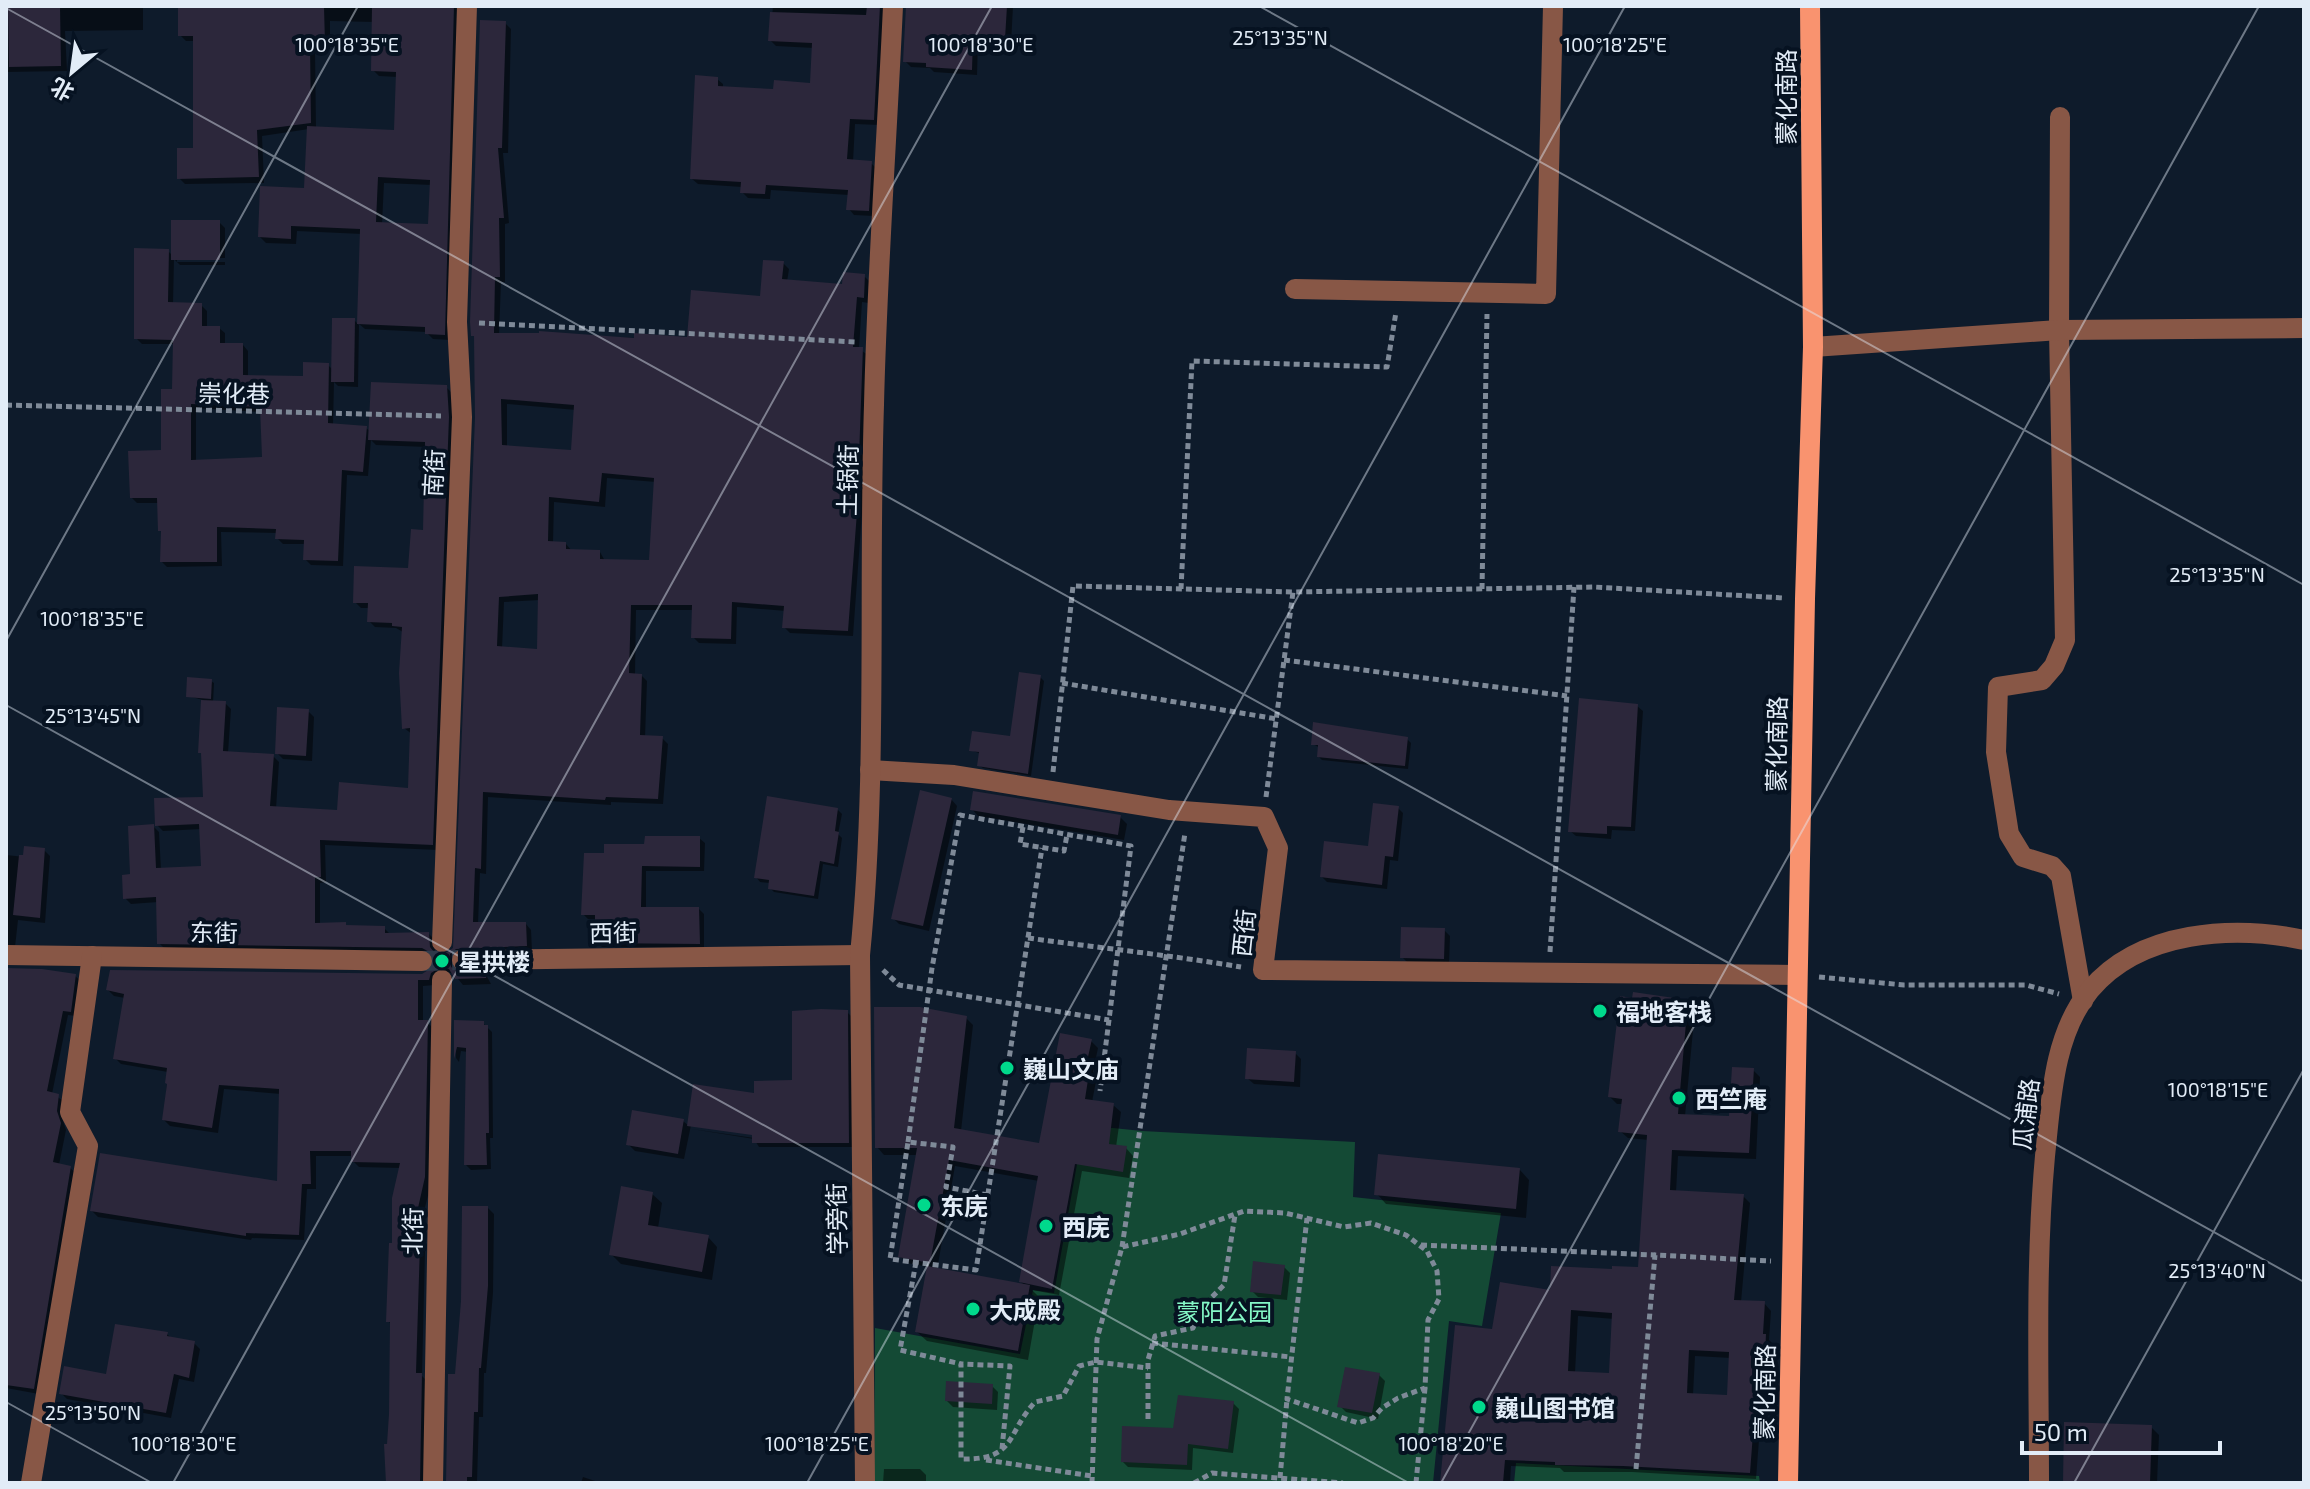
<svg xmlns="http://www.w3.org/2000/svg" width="2310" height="1489" font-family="'Exo 2','Noto Sans SC',sans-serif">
<rect width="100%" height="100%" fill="#0e1b2b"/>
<g fill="#144a35">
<path d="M1084 1125 1142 1131 1355 1142 1353 1197 1501 1213 1482 1326 1449 1321 1433 1483H874L875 1328 1020 1354 1033 1290 1054 1293Z"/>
<path d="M1516 1463 1759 1476 1760 1483H1514Z"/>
</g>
<g fill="#0007" fill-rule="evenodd">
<path d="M6 6H143V30L65 31 67 71 6 72Z"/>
<path d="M180 6H462L450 340 433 339 426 332 365 329 359 324 358 387 338 386 334 382 333 425 366 428 371 432 446 387 452 393 454 424 438 850 325 845 326 882 320 883V925L384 928 391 935 429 934 435 940V955L443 957 455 949 477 418 476 338 473 335 505 23 511 29 508 153H503L509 223 505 224V282H501L499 335 689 339 762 298 783 263 789 269 787 282 844 286 864 276 870 282 869 303 862 302 859 349 868 355 865 472 853 636 790 633 784 627 786 611 737 607 736 644 699 643 693 637 694 610H636L635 675H641L647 681 645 738H662L668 744 663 804 611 802V805L488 797 486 874 480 873 478 924H526L531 930 532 951 455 961 456 972 461 975H486L491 984 463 985 454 974 448 972 437 978 435 985 423 986V1022H427L433 1028 431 1184 423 1215 425 1251 422 1376 427 1381 425 1483H388L392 1325 388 1321 401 1168 359 1167 353 1161V1156H316V1189H307L304 1240 252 1238 251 1240 98 1217 92 1211 279 1183 281 1094 224 1089 218 1133 170 1126 164 1120 168 1072 121 1064 115 1058 125 998 114 996 108 990 422 976 436 968 435 956 430 953 165 949 159 943 158 902 131 904 125 898 153 826 159 832 161 870 203 868 202 829 163 831 157 825 206 799 204 756 200 752 203 700 188 696 211 681 214 683 213 703H225L231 709 228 753 273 756 279 762 276 809 339 812 410 790 412 734 404 728 403 632 396 628 375 627 369 621 370 608H361L355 602 410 570 425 532 427 447 376 445 371 440 368 476 347 475 343 566 311 565 305 559 306 544H283L277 538 278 533 221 532 222 566 167 567 162 562 163 534 160 530 159 503H137L132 498 163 452 174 391 175 344H142L136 338 168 251 173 256 219 222 225 228V258H177V262H225V265H180L174 259 173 304 201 305 207 311V328H219L225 333V345H243L248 351V377L305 378 328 365 333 370 354 320 359 325 362 234 297 231 296 244 266 243 260 237 306 190 309 129 262 136 264 183 185 184 179 178 195 150V41H186L180 35ZM330 21 374 22 373 70 379 76 398 77 395 133 316 128 315 50 330 49ZM384 183 432 185 430 226 382 224ZM507 404 576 410 573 452 507 447ZM196 408 262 412 264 459 196 462ZM607 478 656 482 651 562 605 561 600 552 572 551 566 544 553 543 554 502 605 507ZM540 600 539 651 502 649 504 602Z"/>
<path d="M773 6H887L879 125 855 124 853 162 871 163 877 169 874 216 854 215 849 209V195L771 190 770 199 748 198 742 192V187L698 184 692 179 717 79 723 84V88L775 91 812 85 814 48 776 46 770 40Z"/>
<path d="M907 6H1013L1011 44 978 42 977 75 934 72 930 68 911 67 905 61Z"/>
<path d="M1040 677 1044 681 1031 776 983 768 979 765 981 754 971 750 1012 738Z"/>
<path d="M1637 706 1643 711 1635 831 1612 830 1611 839 1576 836 1570 831Z"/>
<path d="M308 711 314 717 312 761 283 759 277 753Z"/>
<path d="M1407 739 1411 743 1408 769 1322 760 1319 757 1320 748 1313 744Z"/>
<path d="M951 799 957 806 929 931 899 924 893 918Z"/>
<path d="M1398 808 1403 813 1398 861 1390 860 1387 889 1327 882 1322 877 1370 849Z"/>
<path d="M972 809 1120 817 1127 824 1124 840 978 816Z"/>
<path d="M838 810 842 814 838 834 842 838 838 867 823 864 818 899 774 892 770 888V883L760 882 756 877Z"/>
<path d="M699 838 705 843 704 871H646V909H699L704 914V948L602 947 597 942V919H588L583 914 606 855Z"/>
<path d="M44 850 50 856 45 923 18 920 15 947 6 949V855L25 857Z"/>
<path d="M1444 930 1450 936 1449 964 1408 963 1402 957Z"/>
<path d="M6 970 75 976 81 981 76 1016 68 1015 52 1094 64 1101 62 1118 66 1130 59 1165 70 1168 76 1173 39 1394 6 1388Z"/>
<path d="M1688 1002 1695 1009 1685 1116 1731 1118 1753 1070 1760 1077 1756 1159 1678 1156 1676 1192 1743 1196 1750 1203 1741 1302 1764 1303 1771 1311 1769 1340 1773 1344 1772 1361H1765L1756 1479 1632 1472H1564L1560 1468 1511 1466 1510 1483H1442L1494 1331 1551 1292 1640 1269 1648 1140 1628 1138 1620 1131 1623 1104H1617L1610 1097ZM1578 1316 1614 1319 1611 1375 1575 1373ZM1695 1356 1731 1358 1729 1397 1693 1395Z"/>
<path d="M847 1012 852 1017 853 1147H759L754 1139 692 1129 761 1139 762 1135 691 1125 684 1159 635 1151 628 1144 683 1121 689 1126 694 1086 756 1095 794 1082Z"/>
<path d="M966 1018 973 1025 961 1131 1041 1146 1091 1041 1098 1048 1093 1072 1097 1076 1092 1102 1113 1105 1121 1112 1116 1147 1126 1148 1133 1156 1129 1178 1082 1171 1059 1295 1032 1290 1039 1297 1028 1360 927 1341 917 1332 929 1267 907 1263 900 1256 918 1155H884L877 1147ZM955 1166 1039 1181 1021 1282 1025 1286 937 1270Z"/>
<path d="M456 1022 483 1023 492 1032 493 1138H490L491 1169 471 1170 466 1165 468 1052 461 1051 459 1062 456 1058Z"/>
<path d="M1295 1053 1301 1059 1300 1087 1254 1084 1247 1078Z"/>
<path d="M1520 1170 1529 1180 1526 1218 1386 1204 1377 1194Z"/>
<path d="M652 1194 662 1203 658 1228 708 1237 717 1247 712 1280 621 1264 611 1254Z"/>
<path d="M488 1208 494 1214 493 1293 486 1373H484L483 1417H479L477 1482 448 1483 457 1376Z"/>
<path d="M1284 1267 1290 1273 1287 1300 1258 1297 1252 1291Z"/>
<path d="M167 1334 172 1339 194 1343 200 1349 194 1382 179 1379 171 1418 67 1399 61 1393 107 1376Z"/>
<path d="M1379 1375 1385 1381 1378 1419 1346 1412 1340 1406Z"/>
<path d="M992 1386 998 1392 997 1410 953 1407 947 1401Z"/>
<path d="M1233 1403 1239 1409 1233 1453 1193 1448 1192 1470 1128 1467 1123 1462Z"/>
<path d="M2151 1427 2159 1435 2157 1483H2065Z"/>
<path d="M884 1469H920L926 1475V1483H883Z"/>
<path d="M583 1477 601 1483H581Z"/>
</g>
<g fill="#2c273b" fill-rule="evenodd">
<path d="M8 6H60L61 66 9 67Z"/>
<path d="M178 6H324L325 44H310L311 123 257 130 259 177 177 179V148H193V36H178Z"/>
<path d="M372 6H454L445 335 425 334V327L357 324 360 229 291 226V239L258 237 260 186 304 188 307 126 394 130 396 72 371 71ZM378 177 430 180 428 224 376 222Z"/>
<path d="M867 6H880L874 120 850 119 847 159 872 161 869 211 846 210 848 190 766 185 765 194 740 193 741 182 690 179 695 75 718 77V86L773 89 774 80 810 83 812 43 768 41 770 12 866 15Z"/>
<path d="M906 6H1007L1005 39 973 37 972 70 926 67V63L903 62Z"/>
<path d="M480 20 506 21 502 148H498L504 218H499L500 277H495L494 333H539V331L634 338V333L687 337 691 290 760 296 763 260 784 261 782 279 842 284 843 272 865 274 864 298 857 297 853 347H863L857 512 848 631 782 628 784 606 732 602 731 639 691 638 692 605H631L629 673 642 674 640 735 663 736 658 799 606 797 605 800 483 792 481 869 475 868 473 922H526L527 946 456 949 450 954 451 967 461 973H487L486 978 455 979 449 969 441 967 431 973 429 980H418V1020H428L425 1177 418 1208 420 1244 416 1373H422L420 1483H386L384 1444H387L389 1414 390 1322H386L389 1243H392V1198L400 1163 351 1162V1151H310L311 1184H302L299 1235 246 1233V1236L90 1211 100 1153 277 1181 279 1089 219 1085 212 1128 162 1120 167 1084 165 1083 167 1068 113 1059 124 994 106 990 110 970 422 974 433 967V954L422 948 157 944 156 897 123 899 122 875 130 874 128 826 154 824 156 868 201 866 199 824 155 826 154 798 203 797 201 753H198L201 700 226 701 223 751 274 754 270 806 337 810 339 782 408 788 410 728 402 729 399 673 402 627 392 626V623L367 622 368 603H353L354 566 408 568 411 529 423 530 425 442 368 440 371 382 447 385 449 417 433 845 320 840 321 877H315V923L346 922V925L385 926V933L429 932 430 947 434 952 442 955 453 948 475 418 474 336H471L470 322ZM501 399 574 405 571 450 502 445ZM602 473 654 478 649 560 600 559V550L566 549V542L548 541 549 497 599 502ZM538 594 537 649 497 646 499 597Z"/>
<rect x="171" y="220" width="49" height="40"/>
<path d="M134 248 169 249 168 302 202 303V326H220V343H243V375L303 376V362L329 363 328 423 367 426 363 472 342 470 338 561 303 560 304 540 275 539 276 529 217 527V562H160L161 531H158L157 498H130L128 451 161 450V389H172L173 340 134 339ZM191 404 260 407 262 457 191 460Z"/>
<path d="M332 318H355L354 382H331Z"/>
<path d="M1019 672 1041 675 1028 774 977 766 979 752 969 751 972 731 1010 736Z"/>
<path d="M187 677 212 679 211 699 186 697Z"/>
<path d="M1579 698 1638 704 1631 827 1607 826V834L1568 832Z"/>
<path d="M277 707 309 709 306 756 275 754Z"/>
<path d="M1313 722 1408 737 1405 766 1317 757 1318 745H1311Z"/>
<path d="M920 790 952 798 923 926 891 919Z"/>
<path d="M973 791 1121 815 1118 835 970 810Z"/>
<path d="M767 796 838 808 835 831 839 832 834 864 820 861 814 896 768 889 769 880 754 878Z"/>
<path d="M1373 803 1399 806 1393 857 1385 856 1382 885 1320 877 1324 841 1368 846Z"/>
<path d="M645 836H700V867L642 866 641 907H699L700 944 595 943V915H581L584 853H604V844H644Z"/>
<path d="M24 846 45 848 40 918 13 915 19 855H23Z"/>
<path d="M1401 927 1445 928 1444 959 1400 958Z"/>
<path d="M6 968 42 969 76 974 71 1012 63 1011 47 1091 59 1094 57 1111 61 1123 53 1162 71 1166 34 1389 6 1385Z"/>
<path d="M1633 992 1688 1000 1678 1114 1729 1116 1732 1067 1754 1068 1749 1153 1672 1150 1670 1190 1744 1194 1734 1300 1765 1301 1763 1334H1766L1765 1355 1759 1354 1750 1473 1623 1466 1555 1465V1462L1505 1460 1503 1483H1440L1455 1325 1492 1329 1500 1282 1550 1290 1551 1266 1612 1269V1266L1638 1267 1647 1135 1618 1132 1622 1099 1608 1097 1620 996 1632 998ZM1571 1310 1612 1313 1609 1373 1568 1371ZM1689 1350 1729 1352 1727 1395 1687 1393Z"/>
<path d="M874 1007H920L967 1016 954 1128 1039 1143 1060 1033 1092 1039 1086 1066 1090 1067 1085 1099 1114 1103 1109 1144 1127 1146 1123 1172 1075 1164 1052 1289 1019 1282 1038 1176 949 1160 930 1263 898 1257 917 1148H875Z"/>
<path d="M821 1009 848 1010 849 1143H752V1135L687 1126 693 1084 754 1093V1081L792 1080V1011Z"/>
<path d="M454 1020 484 1021V1025H488L489 1133H486L487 1165H464L466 1048 457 1047 454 1059Z"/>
<path d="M1247 1048 1296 1051 1294 1082 1245 1079Z"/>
<path d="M632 1110 684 1119 678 1154 626 1145Z"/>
<path d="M1378 1154 1520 1168 1516 1209 1374 1195Z"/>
<path d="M621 1186 653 1192 648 1225 709 1235 702 1272 609 1255Z"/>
<path d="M462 1206H488V1286L481 1368H479L478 1412H474L472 1477H467V1483H446L448 1374H455L461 1301Z"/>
<path d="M1253 1261 1285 1265 1281 1295 1250 1292Z"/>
<path d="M927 1266 1030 1285 1018 1351 915 1332Z"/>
<path d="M115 1324 168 1332 167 1336 195 1341 189 1378 174 1374 166 1413 59 1394 64 1366 106 1374Z"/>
<path d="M1345 1367 1380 1373 1372 1413 1337 1407Z"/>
<path d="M946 1381 993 1384 992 1404 945 1401Z"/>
<path d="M1178 1395 1234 1401 1228 1449 1188 1444 1187 1465 1121 1462 1122 1426 1173 1428Z"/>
<path d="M2064 1422 2152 1425 2150 1483H2063Z"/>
</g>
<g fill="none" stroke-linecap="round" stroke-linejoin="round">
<path stroke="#2e3a4a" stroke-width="20" stroke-dasharray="20 10" stroke-linecap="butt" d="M422 961 462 960"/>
<g stroke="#7f8a98" stroke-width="5" stroke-dasharray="6 4" stroke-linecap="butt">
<path d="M479 323 856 342"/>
<path d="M6 405 441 416"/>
<path d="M1181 589 1192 361 1387 367 1396 312"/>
<path d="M1482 589 1487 314"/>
<path d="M1284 660 1567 696"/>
<path d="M1062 683 1277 719"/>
<path d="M1053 772 1073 586 1293 592"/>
<path d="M1266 797 1293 592 1594 587 1784 598"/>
<path d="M1023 827 1020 844 1064 851 1067 835"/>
<path d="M1028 938C1099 948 1170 955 1241 967"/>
<path d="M1550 952 1574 587"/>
<path d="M883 970 899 985 1109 1020"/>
<path d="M1819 977 1904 985H2026L2059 994"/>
<path d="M908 1142 932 968 960 815 1131 846 1100 1091"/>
<path d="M988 1195 946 1187 953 1147 908 1142 890 1259 976 1270 1042 848"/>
<path d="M1421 1245 1655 1255"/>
<path d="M1122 1247 1185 833"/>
<path d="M916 1262 900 1350 961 1364"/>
<path d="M1152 1343 1291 1357"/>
<path d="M1148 1419V1360L1155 1336 1193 1328 1202 1307 1224 1285 1235 1215"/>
<path d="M1002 1449 1010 1366 961 1364V1459C1017 1460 1005 1435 1035 1402L1063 1396 1079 1366 1096 1362 1148 1368"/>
<path d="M986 1460 1092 1476"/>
<path d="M1636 1469 1655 1255 1771 1261"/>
<path d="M1280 1478 1287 1399"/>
<path d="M1092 1483 1097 1339 1122 1247 1180 1234 1244 1211 1285 1213 1344 1227 1371 1223 1406 1235 1427 1251 1437 1271 1439 1299 1428 1320 1425 1388 1398 1398 1382 1408 1373 1418 1358 1423 1287 1399 1307 1218"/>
<path d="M1194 1483 1212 1473 1343 1483"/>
<path d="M1416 1483 1425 1388"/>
</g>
<g stroke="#885746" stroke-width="20">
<path d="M2060 117 2059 330 2065 640 2054 666 2042 680 1998 687 1996 752 2009 834 2023 857 2052 866 2061 876 2083 1001"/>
<path d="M1295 289 1546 294 1553 6"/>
<path d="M1813 347 2059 330 2304 328"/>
<path d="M870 770 954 775 1169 810 1264 817 1278 848 1263 970 1797 975"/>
<path d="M442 942 462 417 457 322 467 6"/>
<path d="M6 955 422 961"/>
<path d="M462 960 860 955"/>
<path d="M31 1483 88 1146 70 1112 92 956"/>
<path d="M433 1483 442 980"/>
<path d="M865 1483 860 955C878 773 868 588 874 405 877 272 887 139 893 6"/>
<path d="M2039 1483C2039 1374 2035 1265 2045 1156 2051 1101 2053 1035 2090 990 2140 930 2234 925 2304 940"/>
</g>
<path stroke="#f9936f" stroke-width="20" d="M1788 1483 1805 599 1813 347 1810 6"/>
</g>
<path fill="none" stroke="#e2ecf7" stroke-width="2" stroke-opacity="0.45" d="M1259 6 2304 585M6 8 2304 1282M6 641 358 6M6 705 1409 1483M6 1402 152 1483M173 1483 992 6M807 1483 1625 6M1441 1483 2259 6M2074 1483 2304 1069"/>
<g fill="#00d98c" stroke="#061221" stroke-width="3">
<circle cx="442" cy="961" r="8"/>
<circle cx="1600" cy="1011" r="8"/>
<circle cx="1007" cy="1068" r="8"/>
<circle cx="1679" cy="1098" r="8"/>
<circle cx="924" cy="1205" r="8"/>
<circle cx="1046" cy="1226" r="8"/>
<circle cx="973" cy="1309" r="8"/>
<circle cx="1479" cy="1407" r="8"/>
</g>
<g text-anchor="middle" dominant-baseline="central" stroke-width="8" stroke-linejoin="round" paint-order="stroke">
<g font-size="24" fill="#e2ecf7" stroke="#061221">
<text transform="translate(1785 97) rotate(-90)">蒙化南路</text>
<text transform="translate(234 393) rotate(1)">崇化巷</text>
<text transform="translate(433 473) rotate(-87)">南街</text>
<text transform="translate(847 480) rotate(-89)">土锅街</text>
<text transform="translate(1776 744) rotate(-89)">蒙化南路</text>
<text transform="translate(214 932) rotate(1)">东街</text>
<text transform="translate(613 932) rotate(-1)">西街</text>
<text transform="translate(1243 933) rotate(-84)">西街</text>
<text transform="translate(2025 1114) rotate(-83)">瓜浦路</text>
<text transform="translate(836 1219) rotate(-91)">学旁街</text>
<text transform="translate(412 1231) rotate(-89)">北街</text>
<text transform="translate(1764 1392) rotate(-89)">蒙化南路</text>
</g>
<g font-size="24" font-weight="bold" fill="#e2ecf7" stroke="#061221" text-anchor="start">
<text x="458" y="961">星拱楼</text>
<text x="1616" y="1011">福地客栈</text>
<text x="1023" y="1068">巍山文庙</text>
<text x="1695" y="1098">西竺庵</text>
<text x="940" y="1205">东庑</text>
<text x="1062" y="1226">西庑</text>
<text x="989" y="1309">大成殿</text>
<text x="1495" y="1407">巍山图书馆</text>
</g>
<g font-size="24" fill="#85f8c7" stroke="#061221">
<text x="1224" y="1311">蒙阳公园</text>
</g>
</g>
<g font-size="20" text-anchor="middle" fill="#e2ecf7" stroke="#061221" stroke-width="8" stroke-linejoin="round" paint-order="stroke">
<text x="1280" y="45">25°13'35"N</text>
<text x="347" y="52">100°18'35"E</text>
<text x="981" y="52">100°18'30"E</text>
<text x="1615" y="52">100°18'25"E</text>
<text x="2217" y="582">25°13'35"N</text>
<text x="92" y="626">100°18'35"E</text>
<text x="93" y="723">25°13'45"N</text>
<text x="2218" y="1097">100°18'15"E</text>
<text x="2217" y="1278">25°13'40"N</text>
<text x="93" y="1420">25°13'50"N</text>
<text x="184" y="1451">100°18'30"E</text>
<text x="817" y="1451">100°18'25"E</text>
<text x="1451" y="1451">100°18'20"E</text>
</g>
<rect width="2310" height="1489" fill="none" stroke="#e2ecf7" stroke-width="16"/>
<g transform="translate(72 72) rotate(209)" stroke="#061221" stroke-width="6" paint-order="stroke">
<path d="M0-6L14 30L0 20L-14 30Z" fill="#e2ecf7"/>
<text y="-12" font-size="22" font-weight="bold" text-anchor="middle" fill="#e2ecf7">北</text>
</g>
<path d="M2022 1441v12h198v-12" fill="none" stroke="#e2ecf7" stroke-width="4"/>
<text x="2034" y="1441" font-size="24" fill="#e2ecf7" stroke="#061221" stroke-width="6" paint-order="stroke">50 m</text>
</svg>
